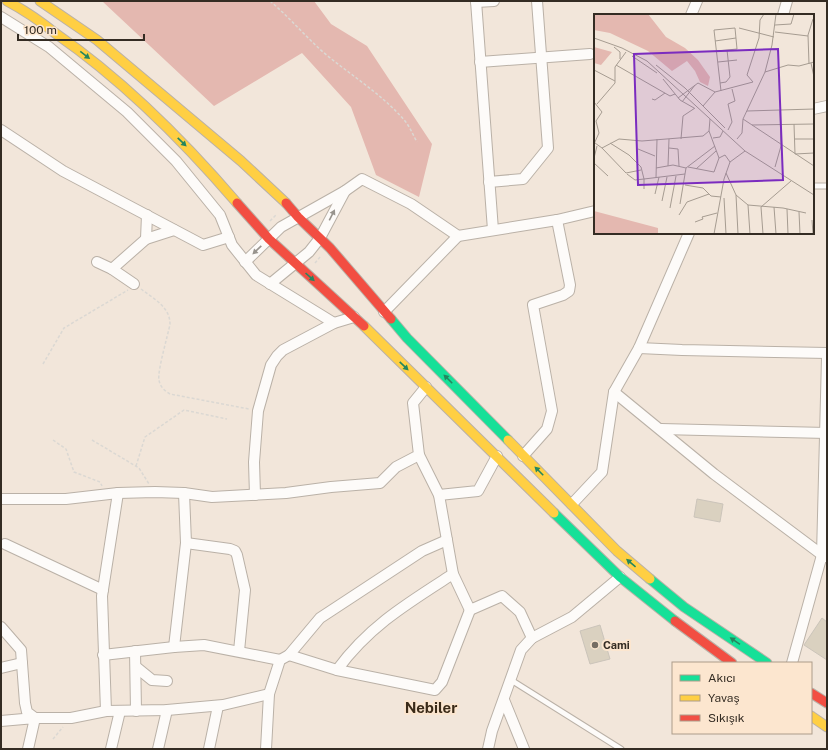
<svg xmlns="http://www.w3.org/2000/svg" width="828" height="750" font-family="'Public Sans',sans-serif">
<rect width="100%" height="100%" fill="#f2e6da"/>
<path fill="#e4b8b0" d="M102 1H314L331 24 367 46 432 144 419 197 376 175 351 107 302 53 214 106Z"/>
<g fill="#dad1c0" stroke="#cbc4ba">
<path d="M697 499 723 504 720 522 694 517Z"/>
<path d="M822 618 827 622V660L804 645Z"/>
<path d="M600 625 610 659 590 664 580 631Z"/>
</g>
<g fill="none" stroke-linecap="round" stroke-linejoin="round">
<defs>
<g id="lane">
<path d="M813 186H827"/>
<path d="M511 680 621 749"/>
</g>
<g id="street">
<path d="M476 1 493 230"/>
<path d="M476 2 494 1"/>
<path d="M691 15 697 1"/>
<path d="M783 15 787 1"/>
<path d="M1 17 49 47 127 112 176 161 220 215 232 245 256 275 334 323"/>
<path d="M480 62 590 54"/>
<path d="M813 109 827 106"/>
<path d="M1 130 63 171 203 245 229 237"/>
<path d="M489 182 523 179 548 148 537 1"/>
<path d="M146 239 147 215"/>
<path d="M97 262 112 269 146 239 174 230"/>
<path d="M245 262 281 227 345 191 362 179 411 204 458 236"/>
<path d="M112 269 134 284"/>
<path d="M270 284 309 252 320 238 345 191"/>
<path d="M384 312 458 236 557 220 595 211"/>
<path d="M639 348 682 350 827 353"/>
<path d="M614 392 714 474 825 557"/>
<path d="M661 429 827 433"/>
<path d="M419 455 439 495 453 574 470 610 502 596 520 612 532 638 521 650 492 731 488 749"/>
<path d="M523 456 547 429 552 411 533 305 563 295 569 291 570 285 557 220"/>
<path d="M255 495 254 462 258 411 271 365 277 356 283 350 334 323 354 317"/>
<path d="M439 495 478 491 497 456"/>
<path d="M1 499H66L118 493 155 492 184 493 212 497 286 493 331 487 380 483 396 467 419 455 413 403 426 387"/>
<path d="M572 504 602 472 614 392 639 348 689 233"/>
<path d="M186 543 230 549 235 551 237 555 245 590 239 651"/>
<path d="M5 544 103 590"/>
<path d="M1 627 21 650 25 703 27 712 35 718H71L106 711 167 710 223 705 269 694"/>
<path d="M532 638 572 617 620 577"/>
<path d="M174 647 186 543 184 493"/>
<path d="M135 651 136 711"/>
<path d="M103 655 174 647 204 645 280 660"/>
<path d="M289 655 337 670 435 690 442 682 470 610"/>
<path d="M792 663 822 555 827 358"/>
<path d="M136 667 152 680 167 681"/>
<path d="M1 668 22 663"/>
<path d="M337 670C369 626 408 603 453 574"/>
<path d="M504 700 524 749"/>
<path d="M106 711 102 596 118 493"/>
<path d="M1 721 35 718 28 749"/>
<path d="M111 749 120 711"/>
<path d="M158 749 167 710"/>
<path d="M209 749 218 706"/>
<path d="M266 749 269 694 280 660 289 655 320 618 422 551 447 540"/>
</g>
<g id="fast">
<path d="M391 319 407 338 508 440"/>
<path d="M554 513 620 577 675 621"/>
<path d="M650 579 684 607 767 663"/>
</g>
<g id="slow">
<path d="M7 1C24 10 40 21 55 33 123 80 183 140 237 203"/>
<path d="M40 1 97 40 241 161 286 203"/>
<path d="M364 326 554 513"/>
<path d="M508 440 617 551 650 579"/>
<path d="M811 716 827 727"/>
</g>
<g id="jam">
<path d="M237 203 269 239 364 326"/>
<path d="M286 203 298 217 330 248 391 319"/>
<path d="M675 621 732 663"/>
<path d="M811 693 827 703"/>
</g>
</defs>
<use href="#lane" stroke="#bab1a7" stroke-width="7"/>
<use href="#street" stroke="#bab1a7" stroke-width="12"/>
<use href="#fast" stroke="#bab1a7" stroke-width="11"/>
<use href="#slow" stroke="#bab1a7" stroke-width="11"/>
<use href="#jam" stroke="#bab1a7" stroke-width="11"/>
<g stroke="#dbd8d3" stroke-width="1.5" stroke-dasharray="3 2" stroke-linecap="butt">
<path d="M270 1C289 17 305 36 323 52 350 75 381 93 405 121 410 127 413 135 417 142"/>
<path d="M270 221 277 214"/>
<path d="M315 263 320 257"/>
<path d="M141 289C154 299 170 307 170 324 168 335 157 372 159 380 160 387 165 391 170 394L249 409"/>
<path d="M43 364 64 328 128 290"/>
<path d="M53 440 66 449 74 472 100 482 102 486"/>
<path d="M92 440 139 468 149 484"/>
<path d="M136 466 145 437 184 410 227 419"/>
<path d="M53 739 63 727"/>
</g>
<use href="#lane" stroke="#fdfbf9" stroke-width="5"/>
<use href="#street" stroke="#fdfbf9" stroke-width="10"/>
<use href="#fast" stroke="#16e098" stroke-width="9"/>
<use href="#slow" stroke="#ffcf43" stroke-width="9"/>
<use href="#jam" stroke="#f24e42" stroke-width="9"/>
</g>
<defs><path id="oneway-solid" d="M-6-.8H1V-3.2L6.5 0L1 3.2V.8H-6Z"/></defs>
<g fill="#25865e">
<use href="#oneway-solid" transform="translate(85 55) rotate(38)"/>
<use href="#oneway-solid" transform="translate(182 142) rotate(44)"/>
<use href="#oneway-solid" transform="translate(310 277) rotate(42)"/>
<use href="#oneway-solid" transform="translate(404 366) rotate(44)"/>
<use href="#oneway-solid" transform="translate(448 379) rotate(-135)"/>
<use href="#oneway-solid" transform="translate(539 471) rotate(-135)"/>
<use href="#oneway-solid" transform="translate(631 563) rotate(-140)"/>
<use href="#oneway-solid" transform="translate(735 641) rotate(-146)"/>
</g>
<g fill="#98948e">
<use href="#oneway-solid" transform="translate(332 215) rotate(-63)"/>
<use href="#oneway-solid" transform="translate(257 250) rotate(136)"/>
</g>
<circle fill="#766d63" stroke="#fce6cf" stroke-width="1.5" cx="595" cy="645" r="4"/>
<g text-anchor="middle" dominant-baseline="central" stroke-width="4" stroke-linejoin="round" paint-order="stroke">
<g font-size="11" font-weight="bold" fill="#342c23" stroke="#fce6cf" text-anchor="start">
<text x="603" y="645">Cami</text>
</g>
<g font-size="15" font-weight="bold" fill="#3b2b18" stroke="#fce6cf">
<text x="431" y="707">Nebiler</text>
</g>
</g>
<g transform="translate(594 14)">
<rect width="220" height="220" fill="#f2e6da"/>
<path d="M0 0H54L72 23 91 34 104 46 116 63 114 72 106 68 101 57 93 47 78 57 54 37 16 19 0 16ZM0 33 18 38 7 51 0 49ZM0 197 64 214V220H0Z" fill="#e4b8b0"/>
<path fill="none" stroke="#a69c91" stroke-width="1" d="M181 11 197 10 200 0M145 14 180 23M181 18 214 22M0 24 28 34 53 47 151 137 220 181M121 27 142 24M20 33 26 38V45M123 37 143 35 141 14 120 16 127 77M38 42 63 59M124 48 143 46M217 49 220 63M215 50 214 21 219 5M22 51 76 82 81 80M62 51 91 74 131 114M0 56 21 67M171 58 194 51 205 52 220 48M69 65 86 86 100 94M159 68 153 61 165 24 166 6 170 0M126 69 132 68 136 63 133 36M84 84 104 69 121 78M58 85 61 86 71 79M0 88 8 98 2 107 5 119 0 130M88 88 101 71M3 90 21 69V53L32 38M109 92 121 78 159 68M153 97 220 95M149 105 220 152M200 110 201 140 220 139M158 111 220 110M134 116 138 108 134 90 141 87 138 75M115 117 125 144 131 141 136 148 130 165 120 220M119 124 126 123 129 117M87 125 89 102 101 94M143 125 148 119 149 105 171 58 178 31 182 0M201 125H220M1 129 8 134 25 125 48 127 109 122 115 117 116 105M16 129 35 141 47 153 50 165 91 160M8 134 32 159 47 156M75 134 84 135 85 152M44 135 61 142M0 144 3 132M136 148 151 137M0 149 14 162M74 152 75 125M94 153 120 158 125 144M181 153 187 132 186 97M62 154 79 151 92 154M102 155 122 137M132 159 142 181 154 191 189 194 212 199M33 160 41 166 50 165V175M62 164 63 125M91 171 109 174 117 182 127 183M61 180 65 163M142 181 144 220M130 184 132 220M68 187 73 163M86 190 92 154 121 132M154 191 156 220M167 193 197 167M167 193 169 220M180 193 182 220M76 194 82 162M193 195 194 220M205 198 206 220M85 201 93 188 115 180M218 206 219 220M101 208 109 205 108 203 123 199"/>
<path fill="#7b2cbf" fill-opacity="0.15" stroke="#7b2cbf" stroke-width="2" d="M184 35 189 166 44 171 40 40Z"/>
<rect width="220" height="220" fill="none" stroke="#342c23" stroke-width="2"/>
</g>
<rect width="828" height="750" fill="none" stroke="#342c23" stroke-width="4"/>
<rect x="672" y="662" width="140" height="72" fill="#fce6cf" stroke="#ac9c8a"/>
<rect x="680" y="675" width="20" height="6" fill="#16e098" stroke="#ac9c8a"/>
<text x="708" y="682" font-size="12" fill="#342c23">Akıcı</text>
<rect x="680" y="695" width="20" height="6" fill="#ffcf43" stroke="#ac9c8a"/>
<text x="708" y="702" font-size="12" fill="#342c23">Yavaş</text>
<rect x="680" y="715" width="20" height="6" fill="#f24e42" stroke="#ac9c8a"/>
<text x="708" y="722" font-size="12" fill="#342c23">Sıkışık</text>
<path d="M18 34v6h126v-6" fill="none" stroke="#342c23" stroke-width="2"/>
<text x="24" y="34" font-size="12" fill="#342c23" stroke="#fce6cf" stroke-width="3" paint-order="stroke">100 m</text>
</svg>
